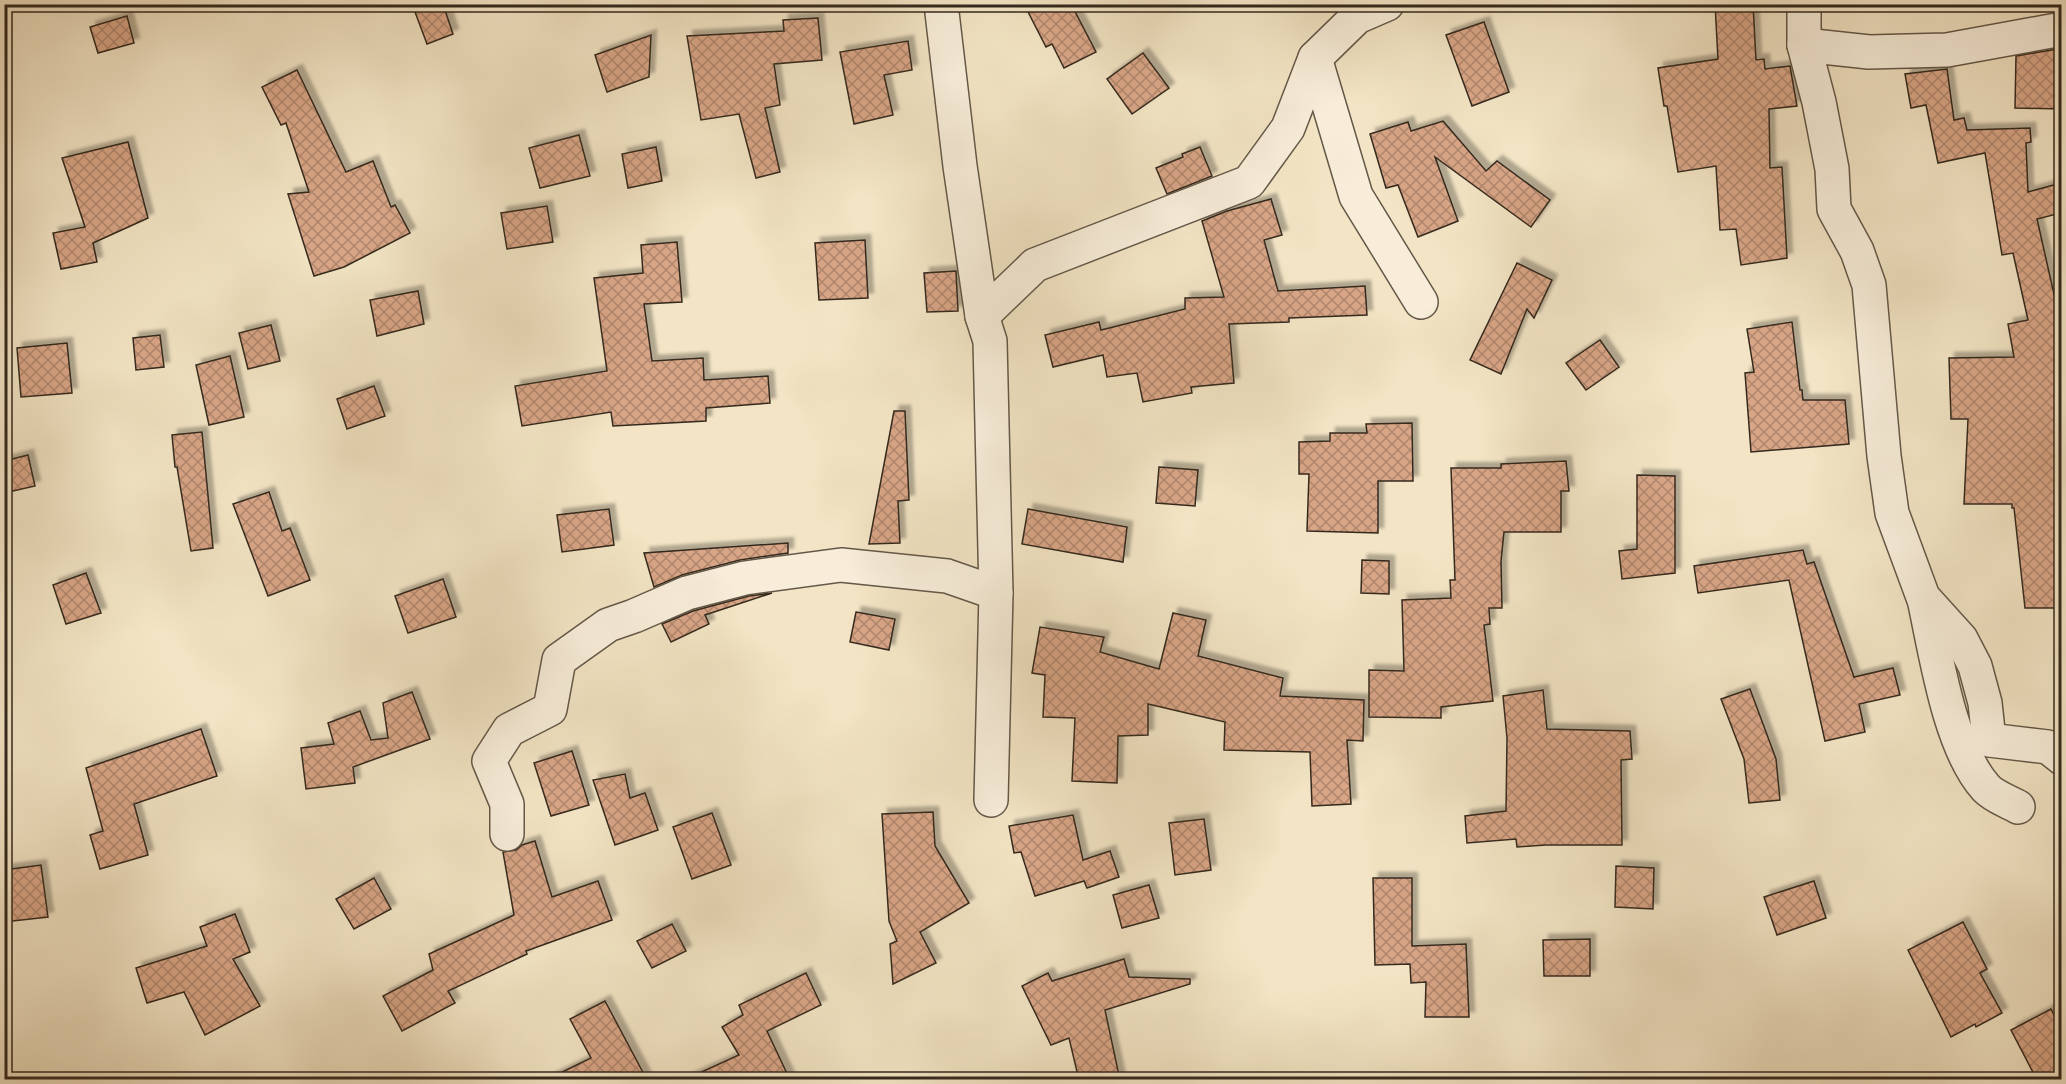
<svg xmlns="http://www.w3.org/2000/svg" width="2066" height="1084" font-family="'Old Standard TT',serif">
<defs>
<pattern id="building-cross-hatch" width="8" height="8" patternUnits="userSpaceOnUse" patternTransform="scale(1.5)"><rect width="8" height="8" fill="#d8a586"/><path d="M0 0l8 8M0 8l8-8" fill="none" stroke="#b0866d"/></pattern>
<filter id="shadow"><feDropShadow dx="5.5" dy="-5.5" stdDeviation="1.5" flood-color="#0004"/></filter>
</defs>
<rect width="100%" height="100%" fill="#f2e4c4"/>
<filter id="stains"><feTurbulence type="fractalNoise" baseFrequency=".00333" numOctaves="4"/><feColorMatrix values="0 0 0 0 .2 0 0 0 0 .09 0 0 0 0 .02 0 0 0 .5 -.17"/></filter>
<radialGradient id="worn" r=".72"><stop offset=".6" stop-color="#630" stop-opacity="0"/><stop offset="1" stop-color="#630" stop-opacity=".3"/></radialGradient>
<g fill="url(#building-cross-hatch)" stroke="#34291e" stroke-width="1.5" filter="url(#shadow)">
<path d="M437 4H443L453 34 427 44 415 12Z"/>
<path d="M1024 4H1071L1096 52 1064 68 1052 44 1046 47Z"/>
<path d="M1715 4H1753L1756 60 1764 59 1765 69 1790 66 1797 106 1769 109 1770 168 1782 167 1787 258 1741 265 1736 229 1720 230 1716 166 1678 172 1667 106H1664L1658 68 1718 59Z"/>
<path d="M127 16 134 43 98 53 90 27Z"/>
<path d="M818 18 822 60 774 64 780 105 765 108 780 172 756 178 739 114 701 120 687 36 784 31 783 20Z"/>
<path d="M1484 22 1509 92 1472 106 1446 35Z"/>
<path d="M651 35 649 77 607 92 595 55Z"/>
<path d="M908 41 912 70 884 75 893 115 854 124 840 52Z"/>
<path d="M2058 49H2061V109L2015 108 2016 56Z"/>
<path d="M1143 53 1169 88 1132 114 1107 79Z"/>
<path d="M1947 69 1954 120 1964 118 1967 130 2030 128 2031 142 2026 143 2028 192 2061 183V213L2037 219 2061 325V608H2025L2014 508H2012V504H1964L1968 419H1951L1949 358 2014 357 2008 324 2028 320 2013 253 2002 255 1985 153 1938 163 1926 105 1911 108 1905 74Z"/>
<path d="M297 70 346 172 373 161 391 207 395 205 410 233 344 267 314 276 288 194 309 192 286 123 281 125 262 87Z"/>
<path d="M1443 121 1486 171 1497 161 1550 200 1531 227 1435 157 1458 221 1418 237 1398 185 1386 188 1370 134 1408 122 1411 131Z"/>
<path d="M579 135 590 176 540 188 529 148Z"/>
<path d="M128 142 148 218 93 243 97 262 61 269 53 233 85 227 62 158Z"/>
<path d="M656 147 662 181 628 188 622 154Z"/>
<path d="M1200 147 1212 176 1167 194 1156 168 1183 157 1182 154Z"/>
<path d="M1271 199 1282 235 1264 240 1278 291 1365 286 1367 315 1289 318V322L1229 324 1234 383 1191 387 1192 393 1143 402 1137 373 1107 377 1103 355 1053 367 1045 335 1099 322 1101 330 1185 309V298L1224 297 1202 221 1227 211Z"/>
<path d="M547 206 553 242 507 249 501 213Z"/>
<path d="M865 240 868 298 819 300 815 243Z"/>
<path d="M677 242 682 302 644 304 652 361 703 358 704 380 768 376 770 403 706 408V421L613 426 611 412 522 426 515 386 607 371 594 278 643 273 641 245Z"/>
<path d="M1517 263 1552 280 1534 318 1527 309 1501 374 1470 360Z"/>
<path d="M956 271 958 311 927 312 924 273Z"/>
<path d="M418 291 424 324 377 336 370 300Z"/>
<path d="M1792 322 1800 390H1802L1803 400H1845L1849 444 1751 452 1745 373 1754 372 1747 329Z"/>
<path d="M271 325 280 361 248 369 239 333Z"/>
<path d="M160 335 164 367 136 370 133 338Z"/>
<path d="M1600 340 1619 367 1586 390 1566 363Z"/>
<path d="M67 343 72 393 21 397 17 348Z"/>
<path d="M230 356 244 417 209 425 196 365Z"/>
<path d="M374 386 385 416 347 429 337 399Z"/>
<path d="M894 411H905L909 500 898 501 900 543 869 544Z"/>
<path d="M1412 423 1413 481H1378V533L1307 531 1309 474H1299V442L1330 441V433H1367L1366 424Z"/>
<path d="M202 432 213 548 191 551 177 467H175L172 435Z"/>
<path d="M28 455 35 486 4 493V461Z"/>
<path d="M1566 461 1569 491H1561V532H1504L1501 561 1502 608H1489L1490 624 1484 625 1493 701 1441 707V718L1369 717V670L1404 671 1402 600 1451 598 1450 580H1455L1451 468H1501V464Z"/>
<path d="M1159 467 1198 470 1195 506 1156 503Z"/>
<path d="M1637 475 1675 476V573L1622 579 1619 551 1637 549Z"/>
<path d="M269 492 282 531 290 528 310 580 268 596 233 504Z"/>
<path d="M609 509 614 545 562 552 557 515Z"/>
<path d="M1028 509 1127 527 1123 562 1022 544Z"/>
<path d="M788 543V553L740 560 682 575 654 587 644 553Z"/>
<path d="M1803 550 1807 564 1814 562 1854 677 1893 668 1900 695 1859 704 1865 732 1825 741 1789 580 1698 593 1694 566Z"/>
<path d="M1362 560 1389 561V594L1361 593Z"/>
<path d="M86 573 101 613 66 624 53 585Z"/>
<path d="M443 579 456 617 408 633 395 596Z"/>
<path d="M772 593 705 615 709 624 671 642 662 624 693 611 749 596Z"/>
<path d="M856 612 895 619 889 650 850 642Z"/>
<path d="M1173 613 1206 620 1198 656 1283 678 1280 696 1364 700 1363 741 1347 740 1351 804 1312 806 1310 752 1224 750 1225 722 1148 704V735L1118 736 1117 783 1072 781 1075 718 1043 717 1045 675 1032 673 1040 627 1104 637 1100 652 1159 669Z"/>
<path d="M1750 689 1776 759 1780 800 1749 803 1744 759 1721 699Z"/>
<path d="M1543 690 1547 729 1630 731 1632 759 1621 760 1622 845H1546L1517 847 1516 839 1467 843 1465 816 1506 811 1507 738 1503 696Z"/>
<path d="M412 692 430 739 353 767 355 783 306 789 301 748 334 744 328 723 360 711 371 740 388 738 383 703Z"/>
<path d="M201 729 217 776 134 804 148 855 100 869 90 835 103 831 86 768Z"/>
<path d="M572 751 589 805 551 816 534 763Z"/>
<path d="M625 774 630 798 645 793 658 830 615 845 593 780Z"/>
<path d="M933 812 935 846 969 903 920 932 936 963 893 984 890 944 897 941 889 921 882 814Z"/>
<path d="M712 813 731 865 692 879 673 827Z"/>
<path d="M1073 815 1083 860 1110 851 1119 877 1087 888 1084 881 1035 896 1021 852 1014 853 1009 826Z"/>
<path d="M1204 819 1211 870 1175 875 1169 823Z"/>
<path d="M535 841 552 897 598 881 612 920 526 951 527 954 448 991 455 1003 402 1031 383 996 433 970 429 954 514 915 503 852 516 850 522 845Z"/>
<path d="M41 865 48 917 4 922V870Z"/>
<path d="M1616 866 1654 868 1653 909 1615 907Z"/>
<path d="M374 878 391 909 354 929 336 899Z"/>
<path d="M1373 878H1412V946L1466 944 1469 1017H1425L1426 982 1411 983 1410 964 1375 965Z"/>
<path d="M1814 881 1826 918 1777 935 1764 897Z"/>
<path d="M1149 885 1159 918 1122 928 1113 895Z"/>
<path d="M235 914 250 952 233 959 260 1006 205 1035 184 992 147 1003 136 968 207 946 200 927Z"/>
<path d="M1963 922 1987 969 1980 973 2002 1013 1976 1027 1975 1024 1951 1037 1908 950Z"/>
<path d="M672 924 686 951 652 968 637 941Z"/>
<path d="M1590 939V976H1544L1543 940Z"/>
<path d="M1124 959 1129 977 1190 979V984L1105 1010 1120 1080H1079L1069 1038 1051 1045 1022 986 1048 973 1052 981Z"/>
<path d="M806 973 821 1005 767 1031 790 1080H684L739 1055 722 1027 743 1015 739 1005Z"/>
<path d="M605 1001 647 1080H546L591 1058 570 1019Z"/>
<path d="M2051 1009 2061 1029V1080H2037L2011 1030Z"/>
</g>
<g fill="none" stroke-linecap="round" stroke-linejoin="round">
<defs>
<g id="street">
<path d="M941 4 960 166 982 316 990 341 996 593 991 800"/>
<path d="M1804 4V45L1819 102 1832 169 1834 209 1857 251 1869 285 1884 456 1892 513 1923 597 1961 639 1975 666 1985 703 1989 740 2048 747 2062 758"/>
<path d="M1804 45 1869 52 1947 50 2062 29"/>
<path d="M1315 58 1356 196 1421 302"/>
<path d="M982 316 1035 265 1249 182 1288 128 1315 58 1357 17 1387 4"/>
<path d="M1924 599C1936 654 1949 747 1986 788 1993 796 2009 802 2018 807"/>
<path d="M507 834V804L489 761 509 730 550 709 559 660 608 625 634 616 687 593 745 578 841 565 947 576 996 593"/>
</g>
</defs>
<use href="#street" stroke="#645848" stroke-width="36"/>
<use href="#street" stroke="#f7edd9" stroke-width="33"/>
</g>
<rect width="2066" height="1084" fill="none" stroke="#f2e4c4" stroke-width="24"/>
<rect x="6" y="6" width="2054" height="1072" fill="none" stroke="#34291e" stroke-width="3"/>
<rect x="12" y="12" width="2042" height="1060" fill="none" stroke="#34291e" stroke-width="1.5"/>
<rect width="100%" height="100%" filter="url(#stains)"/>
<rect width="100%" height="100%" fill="url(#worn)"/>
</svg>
